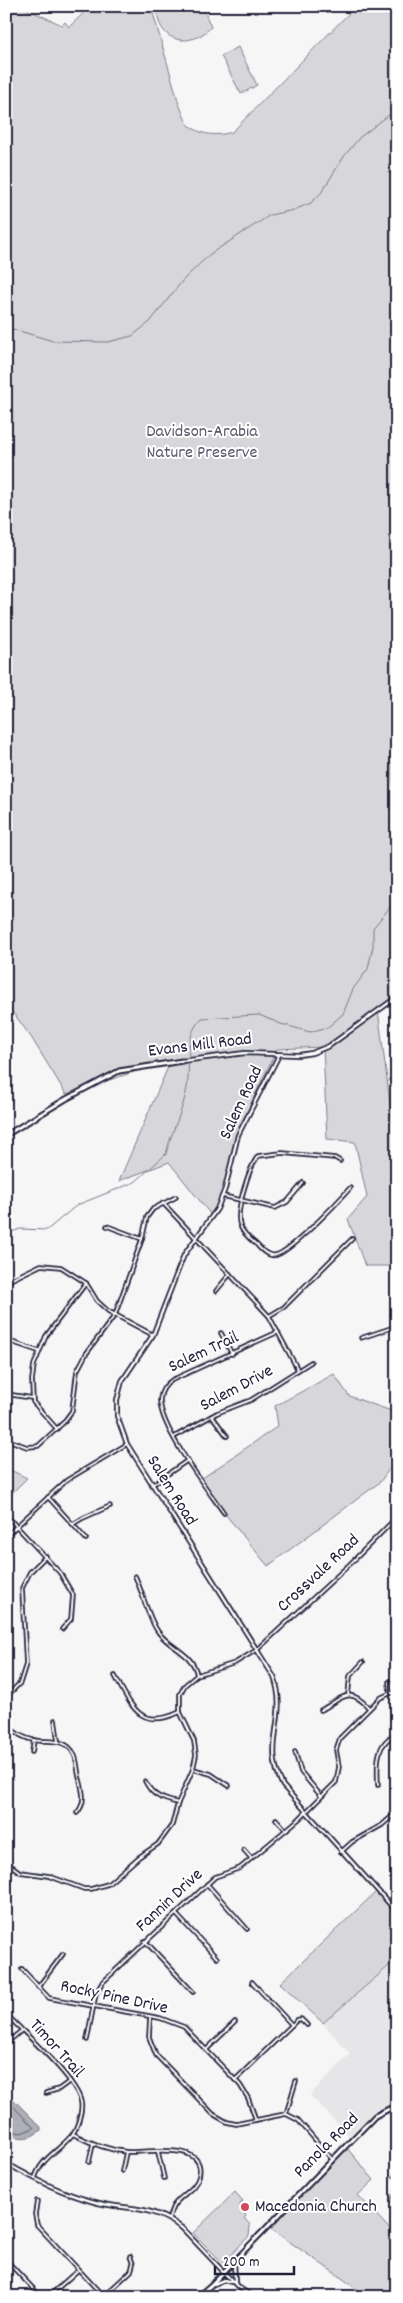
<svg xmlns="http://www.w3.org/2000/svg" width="403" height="2303" font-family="Dekko,sans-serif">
<rect width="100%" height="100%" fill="#f6f6f7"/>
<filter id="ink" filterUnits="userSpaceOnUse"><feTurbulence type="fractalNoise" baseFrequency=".02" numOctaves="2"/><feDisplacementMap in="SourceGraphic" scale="10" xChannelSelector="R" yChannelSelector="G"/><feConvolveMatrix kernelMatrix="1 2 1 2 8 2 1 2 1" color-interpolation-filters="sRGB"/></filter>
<g filter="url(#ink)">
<path fill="#e6e6e9" d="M397 1959V2104L377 2110 349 2136 310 2095 350 2054 323 2023Z"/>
<g fill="#d7d7db" stroke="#7c7c8b">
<path d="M6 6H20L62 25 65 22 69 27 91 6H151L179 104C182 110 185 122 190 126 203 136 218 136 232 132L356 6H397V730C391 751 390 779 397 799V997L378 1010 397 1157V1266H365L348 1219 367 1197 355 1142 327 1139 323 1047 277 1049 238 1131 221 1200 211 1215 169 1162 119 1181 171 1060 66 1094 31 1037 6 1003Z"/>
<path d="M164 6H202L211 27C191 49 158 43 157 10Z"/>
<path d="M238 47 257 85 241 94 221 56Z"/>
<path d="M334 1374 349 1396 397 1413V1458L380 1482 268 1566 225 1514 201 1479 278 1426 275 1406Z"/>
<path d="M6 1468 27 1478 6 1499Z"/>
<path d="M379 1889 397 1909V1959L323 2023 280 1983Z"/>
<path d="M346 2147 374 2180 358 2195 397 2237V2297H369L271 2229 333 2158Z"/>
<path d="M235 2192 243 2201 240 2204 246 2216 244 2218 250 2225 249 2236 223 2263 193 2233Z"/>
</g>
<path fill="#aeaeb7" stroke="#767685" d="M13 2099 41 2127V2130C30 2140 19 2139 6 2134V2102Z"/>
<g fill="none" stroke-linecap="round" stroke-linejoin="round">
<path stroke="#5a5a6d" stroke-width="1" d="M6 2106H13L34 2128 21 2133 6 2130"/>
<g stroke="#767685" stroke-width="1">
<path d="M6 327 53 341 108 342 132 336 150 322 183 280 210 254 270 215 294 210 311 203 321 193 345 155 360 137 397 109"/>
<path d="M397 726 390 746 397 764"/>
<path d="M6 1234 20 1229 47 1230 77 1205 135 1182 166 1154C171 1132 183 1111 187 1088 191 1064 183 1036 202 1018L259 1015 281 1024 310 1032 328 1027 343 1014 353 989 368 969 373 946V928L391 906 397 882"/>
</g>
<defs>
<g id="minor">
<path d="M340 1161 335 1158 282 1153 258 1156C249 1168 235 1211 240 1225 242 1233 251 1240 257 1245 262 1251 268 1257 276 1255 290 1252 339 1201 350 1188"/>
<path d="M223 1196 275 1208 287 1202 303 1183"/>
<path d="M163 1203 269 1316 298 1370"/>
<path d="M107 1226 142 1239"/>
<path d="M6 1282 41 1265 61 1267 86 1283 97 1301 108 1311 153 1335"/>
<path d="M216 1291 230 1274"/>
<path d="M269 1316 284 1307 352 1239"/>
<path d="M221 1333 232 1354"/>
<path d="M361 1338 397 1326"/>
<path d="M6 1340 38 1351"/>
<path d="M6 1394 32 1398"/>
<path d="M212 1416 227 1436"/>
<path d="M57 1429 33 1402 32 1380 34 1365 46 1336 86 1283"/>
<path d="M174 1437 217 1413 251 1400 311 1362"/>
<path d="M6 1439 27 1447 38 1446 63 1423 72 1411 77 1371 86 1354 115 1315 142 1239 147 1217 153 1209 176 1197"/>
<path d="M152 1485 188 1460"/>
<path d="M48 1497 86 1539"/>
<path d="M224 1513C207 1489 159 1427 160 1399 161 1390 166 1384 172 1380L278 1332"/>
<path d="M6 1515 60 1573 73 1595 71 1619 62 1629"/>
<path d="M73 1524 83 1518 110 1506"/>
<path d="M6 1536 67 1480 127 1444"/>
<path d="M135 1576C143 1593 148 1619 159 1633 171 1649 193 1653 197 1675"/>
<path d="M115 1676C132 1707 140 1731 180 1712"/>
<path d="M389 1682 390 1692"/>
<path d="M348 1695 350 1676 363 1662"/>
<path d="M6 1697 20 1683 26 1664 22 1588 30 1572 46 1556"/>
<path d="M321 1710C342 1699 348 1685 369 1708"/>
<path d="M55 1720 58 1741"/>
<path d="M6 1725C14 1732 22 1738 33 1740 48 1743 66 1737 74 1754 78 1761 77 1772 80 1780 83 1792 86 1803 77 1813"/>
<path d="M32 1752 34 1740"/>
<path d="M295 1752 301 1772 321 1796"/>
<path d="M193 1769 211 1774 229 1786"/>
<path d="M145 1781C152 1796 162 1799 178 1803"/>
<path d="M378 1785C377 1766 375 1742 397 1734"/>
<path d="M276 1819 286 1830"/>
<path d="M244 1850 251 1858"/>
<path d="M341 1852 352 1842 382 1825 397 1812"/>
<path d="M6 1862 20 1872 49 1876 84 1889H91L108 1884 139 1857 158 1844 172 1825 178 1803 193 1769 196 1755 194 1741 180 1712V1694L185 1685 197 1675 235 1663 258 1649 350 1564 397 1517"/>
<path d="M207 1884 247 1929"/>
<path d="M176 1914 217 1958"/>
<path d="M145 1941 193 1992"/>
<path d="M22 1969 49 1998 160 2018 184 2027 240 2085 248 2098 256 2120"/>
<path d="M252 1982 292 2025"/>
<path d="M38 1987 63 1954"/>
<path d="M6 2014C24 2033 76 2078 81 2102 83 2111 77 2128 72 2135 59 2151 41 2158 35 2178"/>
<path d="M150 2018 149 2037 156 2055 213 2114 227 2122 236 2124 286 2114 298 2120 332 2159"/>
<path d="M87 2040 96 1993 102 1983 215 1877 240 1868 299 1819 336 1782 339 1767 336 1750 340 1738 380 1698 391 1693H397"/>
<path d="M9 2041 21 2031"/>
<path d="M207 2049 235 2022"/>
<path d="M235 2080 297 2020 301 2019 307 2025"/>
<path d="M46 2093 59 2089 70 2081"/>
<path d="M286 2114 296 2081"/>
<path d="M73 2134C90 2143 108 2150 127 2152 146 2153 207 2140 199 2176 196 2189 181 2195 174 2205 171 2209 170 2215 169 2219"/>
<path d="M158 2152 164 2178"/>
<path d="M89 2162 93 2144"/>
<path d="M122 2171 126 2152"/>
<path d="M395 2176 397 2178"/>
<path d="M397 2191 394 2198 397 2213"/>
<path d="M37 2201 35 2214 37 2225 104 2297"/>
<path d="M6 2260 41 2297"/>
<path d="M104 2296 131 2271 133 2264 130 2256"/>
<path d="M48 2297 77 2271"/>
<path d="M241 2297 245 2292"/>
</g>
<g id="tertiary">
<path d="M279 1055 238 1135 225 1189 217 1209 184 1255 153 1335 122 1381 117 1400V1416L127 1444 274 1677C289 1718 261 1744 283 1786L397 1912"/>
<path d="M182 1061 245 1053 299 1055 312 1053 329 1046 397 997"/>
<path d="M6 2163C32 2178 62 2193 91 2201 128 2212 146 2202 182 2228L238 2287 253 2297"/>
<path d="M234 2261 235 2283"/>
<path d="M214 2284 224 2280 232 2282"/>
</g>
<g id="secondary">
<path d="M6 1135 66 1099 119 1071 182 1061"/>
<path d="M197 2297 211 2285 375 2116 397 2105"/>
</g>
</defs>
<use href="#minor" stroke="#22223b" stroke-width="5.5"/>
<use href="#tertiary" stroke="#22223b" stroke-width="6"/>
<use href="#secondary" stroke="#22223b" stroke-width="7"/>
<use href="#minor" stroke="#fff" stroke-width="2"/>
<use href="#tertiary" stroke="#fff" stroke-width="2.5"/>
<use href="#secondary" stroke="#fff" stroke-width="3"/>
</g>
</g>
<circle fill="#d1495b" stroke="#fff" stroke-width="2" cx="245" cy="2207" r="5"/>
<g text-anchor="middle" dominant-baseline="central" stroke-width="4" stroke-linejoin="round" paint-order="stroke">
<g font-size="18" fill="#58586b" stroke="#fff">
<text x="202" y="432">Davidson-Arabia<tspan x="202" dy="21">Nature Preserve</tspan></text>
</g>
<g font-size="18" fill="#22223b" stroke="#fff">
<text transform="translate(200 1046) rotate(-7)">Evans Mill Road</text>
<text transform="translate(242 1103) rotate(-65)">Salem Road</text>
<text transform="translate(204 1353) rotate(-25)">Salem Trail</text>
<text transform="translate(237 1389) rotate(-28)">Salem Drive</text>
<text transform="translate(171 1491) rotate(58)">Salem Road</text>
<text transform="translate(319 1574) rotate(-43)">Crossvale Road</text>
<text transform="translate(170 1901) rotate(-43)">Fannin Drive</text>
<text transform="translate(114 1998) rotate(12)">Rocky Pine Drive</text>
<text transform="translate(56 2049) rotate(48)">Timor Trail</text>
<text transform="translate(327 2146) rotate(-45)">Panola Road</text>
</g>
<g font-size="18" fill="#22223b" stroke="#fff" text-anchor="start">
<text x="255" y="2207">Macedonia Church</text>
</g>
</g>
<rect width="403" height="2303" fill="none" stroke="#fff" stroke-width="25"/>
<rect x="12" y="12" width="378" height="2278" fill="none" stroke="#22223b" stroke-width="2" filter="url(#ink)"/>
<path d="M215 2266v8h79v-8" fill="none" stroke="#22223b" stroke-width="2.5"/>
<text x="223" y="2266" font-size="15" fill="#22223b" stroke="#ffffff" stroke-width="4" paint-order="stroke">200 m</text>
</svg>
